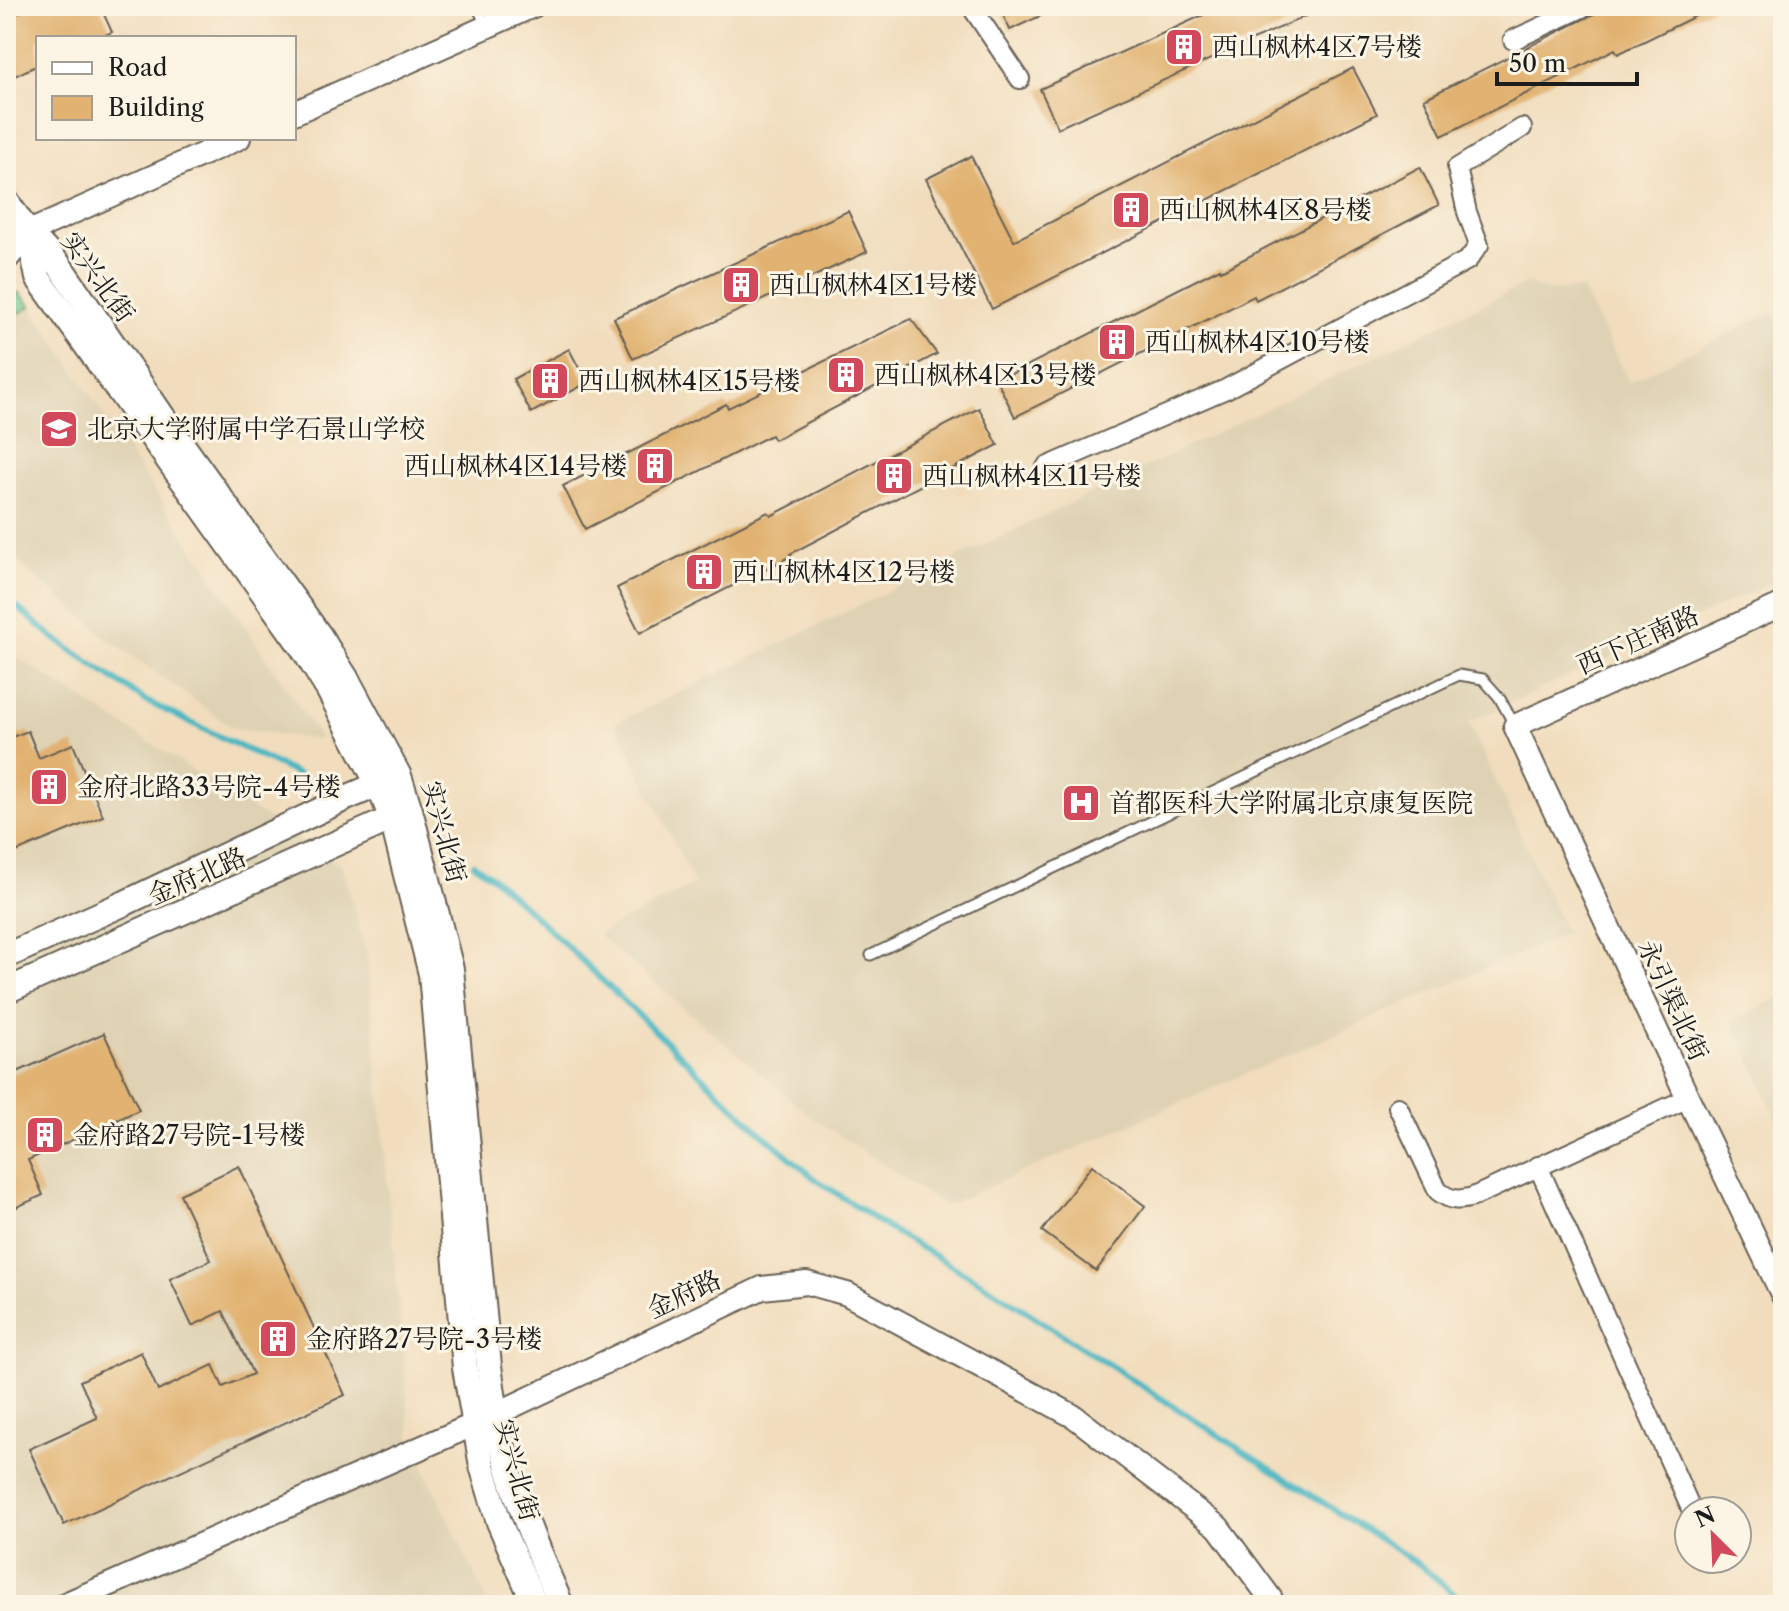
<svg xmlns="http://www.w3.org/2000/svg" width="1789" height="1611" font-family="'Libre Caslon Text','Noto Serif SC',serif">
<rect width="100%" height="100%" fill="#fcf5e5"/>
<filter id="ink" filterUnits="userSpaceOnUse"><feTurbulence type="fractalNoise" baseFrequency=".0125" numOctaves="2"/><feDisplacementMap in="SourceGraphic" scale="16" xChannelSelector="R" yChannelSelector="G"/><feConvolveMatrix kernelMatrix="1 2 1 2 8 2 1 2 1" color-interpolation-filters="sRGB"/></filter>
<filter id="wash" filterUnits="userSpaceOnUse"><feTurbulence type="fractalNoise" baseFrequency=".006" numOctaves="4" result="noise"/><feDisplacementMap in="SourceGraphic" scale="32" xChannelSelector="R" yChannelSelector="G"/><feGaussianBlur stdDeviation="1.8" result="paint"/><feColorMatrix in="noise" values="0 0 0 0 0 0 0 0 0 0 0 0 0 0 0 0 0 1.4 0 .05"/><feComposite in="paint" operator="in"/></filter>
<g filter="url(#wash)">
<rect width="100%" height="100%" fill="#f1ddbd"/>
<g fill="#dfd2b4">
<path d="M1527 283 1545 291 1582 289 1629 382 1774 311 1783 330V578L1469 722 1566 933 945 1206 813 1118 597 934 695 884 615 723Z"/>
<path d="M19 292 31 306 321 740 233 728 107 638 6 552V298Z"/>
<path d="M6 650 342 866 367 955 411 1441 489 1605H6Z"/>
<path d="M1783 996V1132L1732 1021Z"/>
</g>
<path fill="#74ca8f" stroke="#487356" stroke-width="2" d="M19 292 31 306 6 321V298Z"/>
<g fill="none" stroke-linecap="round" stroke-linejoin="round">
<g stroke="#48b6c1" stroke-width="6">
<path d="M6 598 54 638 146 701 305 778"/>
<path d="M474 864 492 877 547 927 759 1131 814 1178 889 1229 990 1288 1420 1565 1467 1605"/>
</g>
</g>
<g id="blocks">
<g fill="#e1b271">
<path d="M35 6H100L112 32 99 38H38V65L6 80V18Z"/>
<path d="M999 6H1062L1010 30Z"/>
<path d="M1223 6H1328L1058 128 1040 89Z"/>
<path d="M1610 6H1716L1618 54 1615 49 1442 136 1424 99Z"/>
<path d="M1353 68 1377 114 992 309 926 179 971 156 1014 241Z"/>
<path d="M1420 167 1439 205 1256 300 1254 296 1015 417 997 381 1220 268 1221 271Z"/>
<path d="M848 211 867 252 633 359 614 318Z"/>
<path d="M911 319 937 354 774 440 771 435 585 529 563 486 726 404 728 408Z"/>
<path d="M569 349 587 383 531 413 513 379Z"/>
<path d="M979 408 998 445 790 554 791 556 640 633 617 588 768 512 771 516Z"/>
<path d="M28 731 39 758 73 744 103 816 6 856V739Z"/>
<path d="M104 1033 139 1110 28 1160 43 1195 6 1212V1077Z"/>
<path d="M1092 1165 1145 1206 1096 1271 1042 1231Z"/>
<path d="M239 1166 345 1395 64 1525 29 1449 97 1418 80 1381 141 1352 158 1391 213 1365 223 1387 253 1374 223 1311 192 1326 170 1279 211 1260 180 1194Z"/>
</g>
</g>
</g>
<g filter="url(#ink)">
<use href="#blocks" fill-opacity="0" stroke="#676054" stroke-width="2"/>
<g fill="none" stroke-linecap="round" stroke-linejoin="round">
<defs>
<g id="service">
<path d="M477 6 486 25"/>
<path d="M871 955 1459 675 1483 679 1499 697 1515 726"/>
</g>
<g id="minor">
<path d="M971 6 1020 79"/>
<path d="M1513 40 1586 6"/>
<path d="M1046 467 1226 389 1468 260 1479 245 1467 212 1457 168 1522 128"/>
<path d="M1398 1107 1438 1191C1451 1201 1458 1201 1473 1197L1688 1098"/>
<path d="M1538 1166 1692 1511"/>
</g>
<g id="tertiary">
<path d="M294 113 533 6"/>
<path d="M6 199 29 232"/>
<path d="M6 236 29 232 239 138"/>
<path d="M6 260 29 232"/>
<path d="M1783 604 1515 726 1688 1098 1783 1296"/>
<path d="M63 1605 475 1424 762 1288 807 1283 847 1294 1075 1417 1218 1527 1271 1599 1273 1605"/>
</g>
<g id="secondary">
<path d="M29 232 59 265 176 436 319 635 348 681 399 776 410 810 451 969 489 1366C494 1401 499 1437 509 1471 523 1517 542 1561 561 1605"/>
<path d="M29 233 38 278 302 647 329 691 378 784 392 819 431 974 465 1368 482 1466 499 1522 535 1605"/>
<path d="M6 956 125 903 346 798 393 778"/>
<path d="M6 991 404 813"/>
</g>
</defs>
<use href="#service" stroke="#676054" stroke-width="13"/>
<use href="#minor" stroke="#676054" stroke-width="22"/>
<use href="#tertiary" stroke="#676054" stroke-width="26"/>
<use href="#secondary" stroke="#676054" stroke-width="28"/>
<use href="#service" stroke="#fff" stroke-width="9"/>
<use href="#minor" stroke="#fff" stroke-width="18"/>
<use href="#tertiary" stroke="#fff" stroke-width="22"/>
<use href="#secondary" stroke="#fff" stroke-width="24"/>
</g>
</g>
<defs>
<symbol id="building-square" viewBox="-11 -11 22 22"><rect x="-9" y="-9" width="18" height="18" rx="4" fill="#d1495b" stroke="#fcf5e5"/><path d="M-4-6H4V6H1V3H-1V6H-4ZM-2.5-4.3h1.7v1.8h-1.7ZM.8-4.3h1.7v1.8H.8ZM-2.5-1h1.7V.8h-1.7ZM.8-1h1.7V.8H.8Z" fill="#fff"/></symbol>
<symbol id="school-square" viewBox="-11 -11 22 22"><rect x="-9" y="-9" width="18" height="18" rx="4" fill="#d1495b" stroke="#fcf5e5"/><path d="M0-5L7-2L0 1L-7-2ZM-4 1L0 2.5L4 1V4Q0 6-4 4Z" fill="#fff"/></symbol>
<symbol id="hospital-square" viewBox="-11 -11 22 22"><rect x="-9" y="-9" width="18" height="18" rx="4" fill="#d1495b" stroke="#fcf5e5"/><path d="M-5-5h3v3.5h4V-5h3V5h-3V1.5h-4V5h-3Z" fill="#fff"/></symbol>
</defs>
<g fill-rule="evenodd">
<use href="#building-square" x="1162" y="25" width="44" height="44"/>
<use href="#building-square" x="1109" y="188" width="44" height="44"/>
<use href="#building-square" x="719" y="263" width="44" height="44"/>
<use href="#building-square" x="1095" y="320" width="44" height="44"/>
<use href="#building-square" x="824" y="353" width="44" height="44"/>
<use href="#building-square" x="528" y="359" width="44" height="44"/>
<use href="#school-square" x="37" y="407" width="44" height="44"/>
<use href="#building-square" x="633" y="444" width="44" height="44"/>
<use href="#building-square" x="872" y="454" width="44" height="44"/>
<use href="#building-square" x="682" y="550" width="44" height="44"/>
<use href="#building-square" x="27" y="765" width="44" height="44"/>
<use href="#hospital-square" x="1059" y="781" width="44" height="44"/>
<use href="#building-square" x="23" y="1113" width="44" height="44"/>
<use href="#building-square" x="256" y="1317" width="44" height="44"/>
</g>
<g text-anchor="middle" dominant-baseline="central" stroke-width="6" stroke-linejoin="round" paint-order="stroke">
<g font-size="26" fill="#1c1c1c" stroke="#fcf5e5" text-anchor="start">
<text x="1212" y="47">西山枫林4区7号楼</text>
<text x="1159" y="210">西山枫林4区8号楼</text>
<text x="769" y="285">西山枫林4区1号楼</text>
<text x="1145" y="342">西山枫林4区10号楼</text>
<text x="874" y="375">西山枫林4区13号楼</text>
<text x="578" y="381">西山枫林4区15号楼</text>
<text x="87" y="429">北京大学附属中学石景山学校</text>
<text x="627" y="466" text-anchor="end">西山枫林4区14号楼</text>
<text x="922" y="476">西山枫林4区11号楼</text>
<text x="732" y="572">西山枫林4区12号楼</text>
<text x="77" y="787">金府北路33号院-4号楼</text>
<text x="1109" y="803">首都医科大学附属北京康复医院</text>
<text x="73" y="1135">金府路27号院-1号楼</text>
<text x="306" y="1339">金府路27号院-3号楼</text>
</g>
<g font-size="26" fill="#1c1c1c" stroke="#fcf5e5">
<text transform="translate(98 277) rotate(54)">实兴北街</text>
<text transform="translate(1638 640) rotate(-24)">西下庄南路</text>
<text transform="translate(444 832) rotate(75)">实兴北街</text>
<text transform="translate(197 876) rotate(-24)">金府北路</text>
<text transform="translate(1673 1000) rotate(65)">永引渠北街</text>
<text transform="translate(684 1294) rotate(-25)">金府路</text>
<text transform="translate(517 1470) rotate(75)">实兴北街</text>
</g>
</g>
<rect width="1789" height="1611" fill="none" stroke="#fcf5e5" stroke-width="32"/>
<rect x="36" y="36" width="260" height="104" fill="#fcf5e5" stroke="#a29e95" stroke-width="2"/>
<rect x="52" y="62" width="40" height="12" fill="#ffffff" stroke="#a29e95" stroke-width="2"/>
<text x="108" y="76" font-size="24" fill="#1c1c1c">Road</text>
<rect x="52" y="96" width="40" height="24" fill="#e1b271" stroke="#a29e95" stroke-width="2"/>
<text x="108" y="116" font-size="24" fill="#1c1c1c">Building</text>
<g transform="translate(1713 1535) rotate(336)"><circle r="38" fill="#fcf5e5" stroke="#a29e95" stroke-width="2"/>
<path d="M0-6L14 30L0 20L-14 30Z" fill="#d1495b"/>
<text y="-12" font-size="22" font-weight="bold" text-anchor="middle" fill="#1c1c1c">N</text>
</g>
<path d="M1497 72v12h140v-12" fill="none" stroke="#1c1c1c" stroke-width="4"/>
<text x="1509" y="72" font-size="24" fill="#1c1c1c" stroke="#fcf5e5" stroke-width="6" paint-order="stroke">50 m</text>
</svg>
